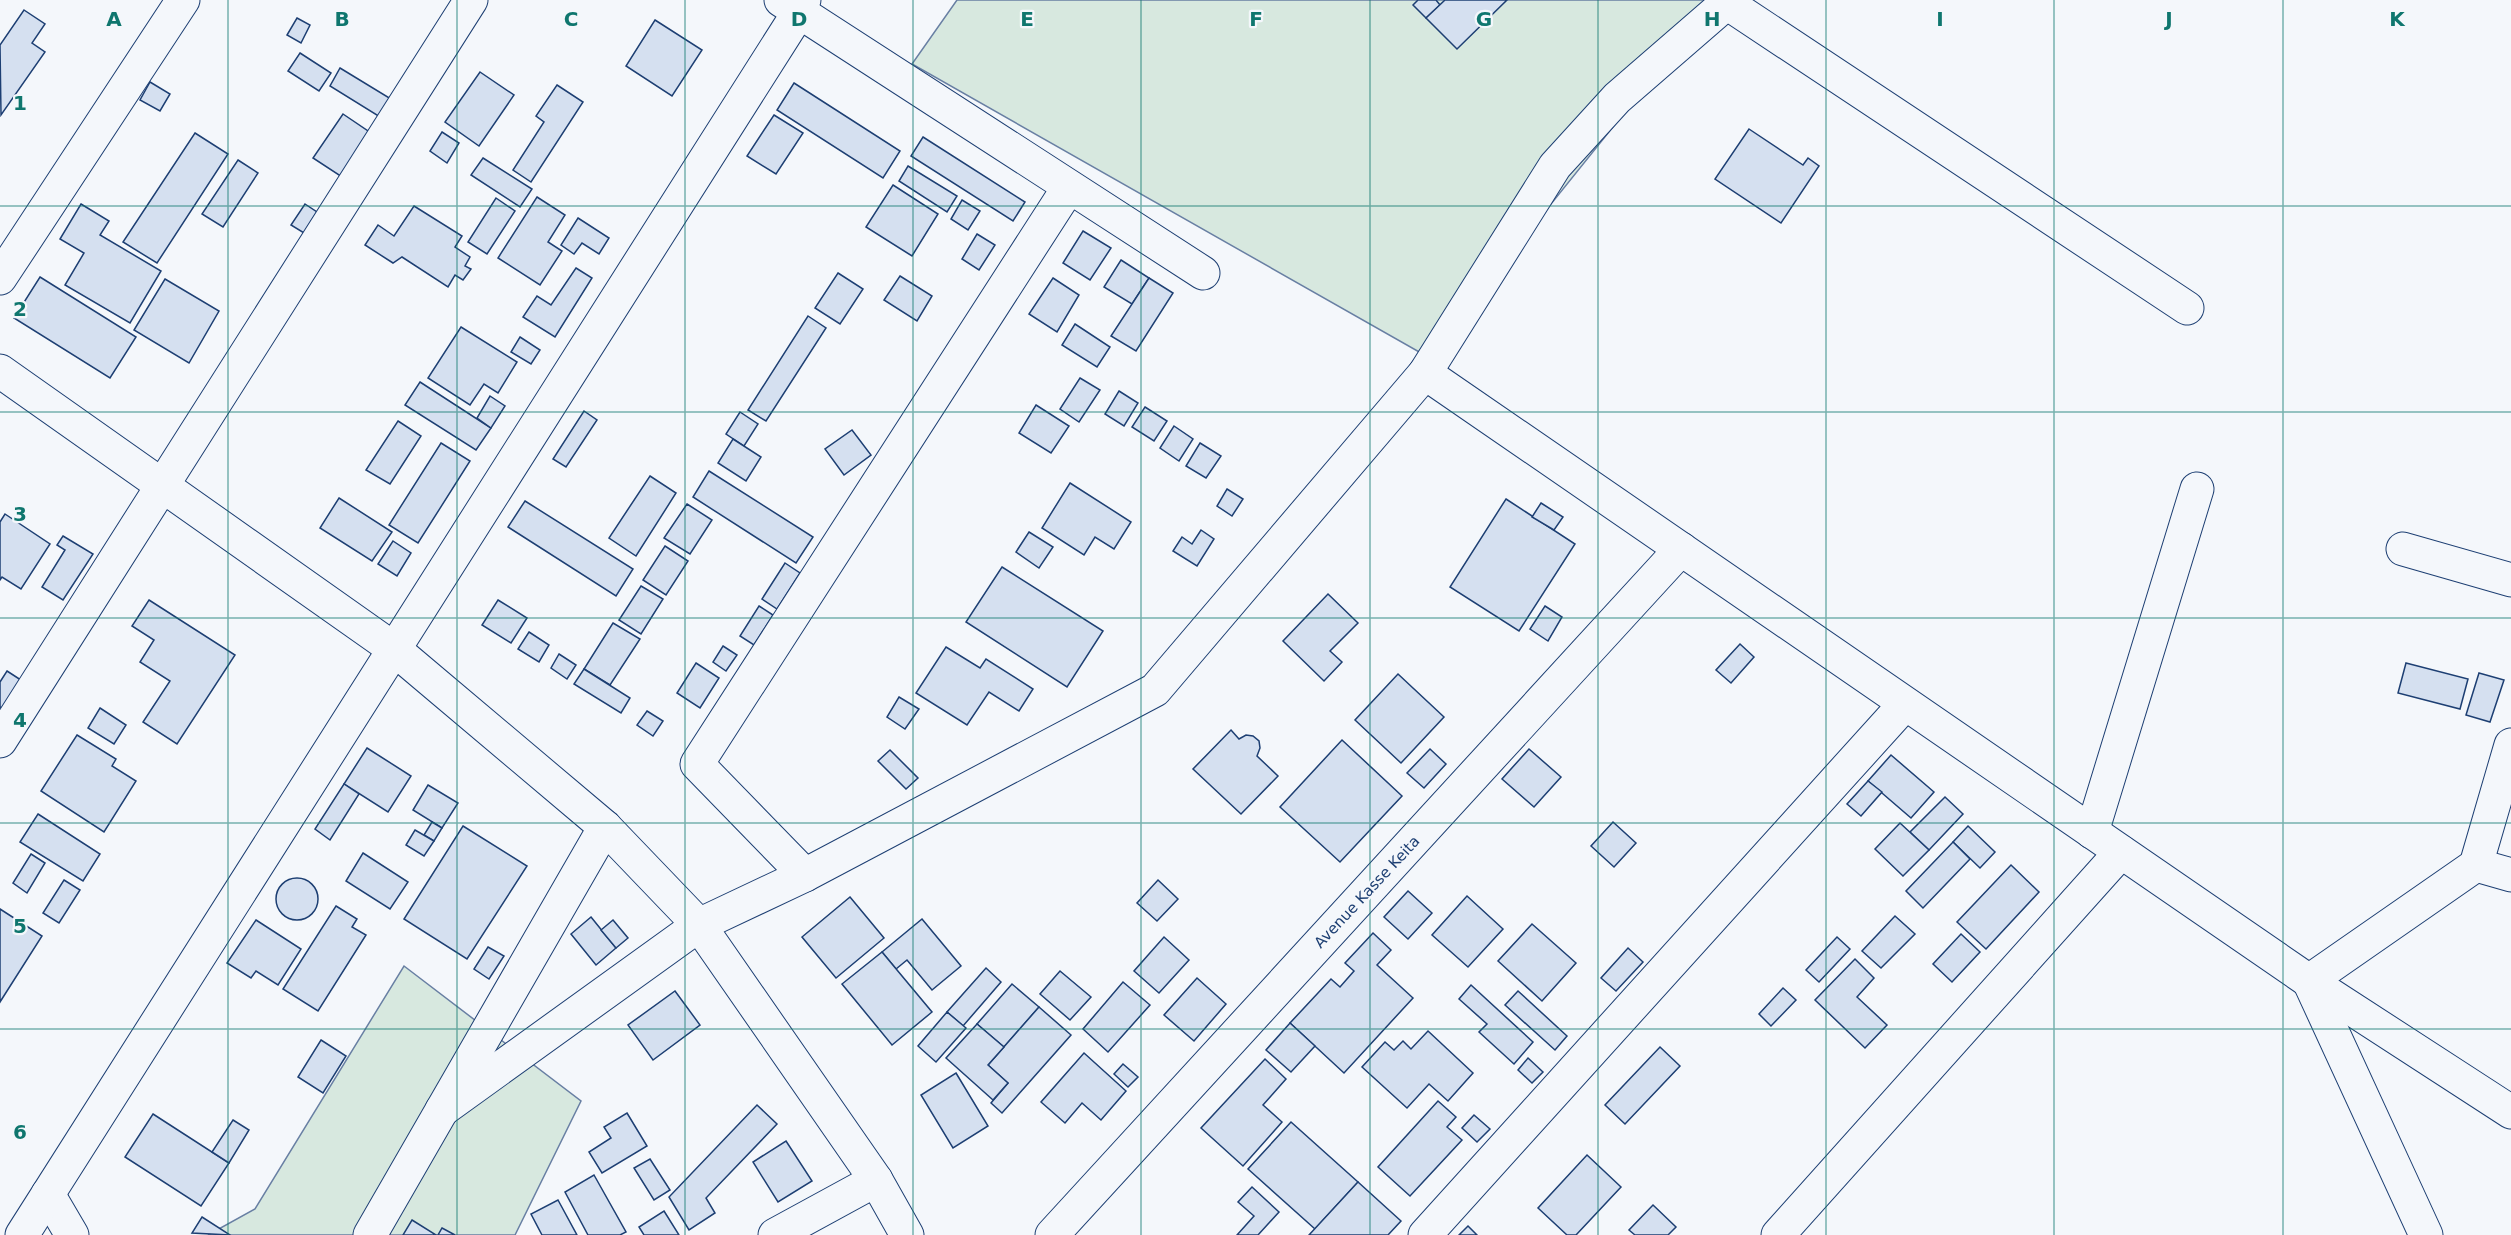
<svg xmlns="http://www.w3.org/2000/svg" width="2511" height="1235" font-family="'DejaVu Sans',sans-serif">
<rect width="100%" height="100%" fill="#f4f7fb"/>
<g fill="#d7e8df" stroke="#687fa3" stroke-width="1.5">
<path d="M957 0H1715L1428 357 912 64Z"/>
<path d="M404 966 581 1101 515 1235H208L255 1209Z"/>
</g>
<g fill="#d5e0f0" stroke="#1d3f73" stroke-width="1.5">
<path d="M1418 0H1436L1440 5 1426 18 1413 5Z"/>
<path d="M1445 0H1507L1457 49 1426 18Z"/>
<path d="M24 10 45 24 32 43 45 52 1 115 0 45Z"/>
<path d="M297 18 310 25 301 43 287 35Z"/>
<path d="M655 20 702 50 672 96 626 66Z"/>
<path d="M300 53 331 73 319 91 288 71Z"/>
<path d="M340 68 391 99 380 117 330 86Z"/>
<path d="M480 72 514 95 479 146 445 122Z"/>
<path d="M150 82 170 94 160 111 140 100Z"/>
<path d="M794 83 900 151 883 178 777 110Z"/>
<path d="M557 85 583 102 531 182 513 170 544 122 536 116Z"/>
<path d="M343 114 371 133 342 177 313 158Z"/>
<path d="M774 115 803 133 776 174 747 156Z"/>
<path d="M1749 129 1803 165 1808 158 1819 166 1781 223 1715 179Z"/>
<path d="M442 132 459 143 447 163 430 151Z"/>
<path d="M195 133 228 154 157 263 123 242Z"/>
<path d="M923 137 1025 202 1013 221 911 156Z"/>
<path d="M483 158 532 189 520 207 471 175Z"/>
<path d="M238 160 258 173 223 227 202 214Z"/>
<path d="M908 166 957 196 947 212 899 181Z"/>
<path d="M893 185 938 214 912 256 866 227Z"/>
<path d="M537 197 565 215 548 242 562 251 540 285 498 258Z"/>
<path d="M496 198 515 211 487 254 468 242Z"/>
<path d="M962 200 980 211 968 230 951 219Z"/>
<path d="M81 204 109 221 100 235 161 271 130 323 65 285 84 253 60 239Z"/>
<path d="M305 204 317 212 304 233 291 225Z"/>
<path d="M414 206 462 236 455 247 470 257 465 266 471 269 463 280 455 275 448 287 402 257 393 263 365 245 378 225 394 236Z"/>
<path d="M578 218 609 238 599 254 582 243 574 254 561 245Z"/>
<path d="M1083 231 1111 248 1090 280 1063 263Z"/>
<path d="M977 234 995 245 979 270 962 259Z"/>
<path d="M1121 260 1149 278 1132 304 1104 287Z"/>
<path d="M576 268 592 278 555 337 523 317 537 296 551 305Z"/>
<path d="M838 273 863 289 840 324 815 308Z"/>
<path d="M900 276 932 296 917 321 884 300Z"/>
<path d="M40 277 136 337 110 378 14 318Z"/>
<path d="M1053 278 1079 295 1057 332 1029 314Z"/>
<path d="M1149 278 1173 293 1136 351 1111 336Z"/>
<path d="M165 279 219 311 189 363 134 330Z"/>
<path d="M808 316 826 328 766 421 748 410Z"/>
<path d="M1075 324 1110 347 1097 367 1062 345Z"/>
<path d="M461 327 517 362 498 393 484 384 470 405 428 378Z"/>
<path d="M520 337 540 350 531 364 511 352Z"/>
<path d="M1080 378 1100 390 1079 422 1060 409Z"/>
<path d="M420 382 491 428 476 450 405 405Z"/>
<path d="M1119 391 1138 403 1124 426 1105 414Z"/>
<path d="M490 396 505 406 491 428 477 418Z"/>
<path d="M1036 405 1069 426 1051 453 1019 433Z"/>
<path d="M1145 407 1167 421 1154 441 1132 427Z"/>
<path d="M584 411 597 420 566 467 553 459Z"/>
<path d="M740 412 758 424 744 446 726 434Z"/>
<path d="M398 421 421 436 390 484 366 470Z"/>
<path d="M1174 426 1193 439 1179 461 1160 448Z"/>
<path d="M852 430 871 455 844 475 825 449Z"/>
<path d="M733 439 761 457 746 481 718 463Z"/>
<path d="M441 443 470 461 418 543 389 525Z"/>
<path d="M1200 443 1221 456 1206 478 1186 466Z"/>
<path d="M709 471 813 537 796 563 693 497Z"/>
<path d="M650 476 676 493 636 556 609 538Z"/>
<path d="M1070 483 1131 522 1114 549 1095 537 1084 555 1042 528Z"/>
<path d="M1227 489 1243 499 1232 516 1217 506Z"/>
<path d="M339 498 392 532 372 561 320 528Z"/>
<path d="M1506 499 1575 544 1519 631 1450 587Z"/>
<path d="M525 501 633 569 616 596 508 527Z"/>
<path d="M1541 503 1563 517 1554 530 1532 517Z"/>
<path d="M687 504 712 520 690 554 664 538Z"/>
<path d="M5 514 50 544 21 589 2 577 0 580V522Z"/>
<path d="M1201 530 1214 539 1197 566 1173 551 1182 537 1192 544Z"/>
<path d="M1029 532 1053 547 1039 568 1016 552Z"/>
<path d="M63 536 93 554 63 600 42 587 65 550 57 545Z"/>
<path d="M393 541 411 553 397 576 378 564Z"/>
<path d="M665 546 688 561 666 595 643 580Z"/>
<path d="M785 563 800 573 777 609 762 599Z"/>
<path d="M1002 567 1103 631 1067 687 966 622Z"/>
<path d="M641 586 663 599 641 634 619 620Z"/>
<path d="M1328 594 1358 623 1330 651 1342 662 1324 681 1283 641Z"/>
<path d="M149 600 235 655 177 744 143 722 170 681 140 662 154 640 132 626Z"/>
<path d="M498 600 527 618 511 643 482 625Z"/>
<path d="M759 606 773 615 754 645 740 636Z"/>
<path d="M1545 606 1562 617 1548 641 1530 629Z"/>
<path d="M613 623 640 639 610 685 584 669Z"/>
<path d="M529 632 549 645 539 662 518 649Z"/>
<path d="M1740 644 1754 657 1731 683 1716 670Z"/>
<path d="M723 646 737 655 726 671 713 662Z"/>
<path d="M946 647 980 668 986 659 1033 689 1019 711 989 692 967 725 916 693Z"/>
<path d="M559 654 576 665 567 679 551 668Z"/>
<path d="M696 663 719 678 700 708 677 693Z"/>
<path d="M2406 663 2468 679 2460 709 2398 693Z"/>
<path d="M584 669 630 698 621 713 574 684Z"/>
<path d="M7 671 24 682 5 710 0 707V682Z"/>
<path d="M2479 673 2504 680 2490 722 2466 715Z"/>
<path d="M1398 674 1444 717 1401 763 1355 720Z"/>
<path d="M899 697 919 709 905 729 887 717Z"/>
<path d="M100 708 126 725 114 744 88 728Z"/>
<path d="M647 711 663 721 653 736 637 725Z"/>
<path d="M1231 730 1239 739 1246 735 1253 736 1259 741 1260 748 1257 756 1278 776 1241 814 1193 769Z"/>
<path d="M77 735 116 759 112 766 136 781 104 832 41 791Z"/>
<path d="M1342 740 1402 796 1340 862 1280 807Z"/>
<path d="M367 748 411 776 388 812 344 784Z"/>
<path d="M1430 749 1446 764 1424 788 1407 773Z"/>
<path d="M1529 749 1561 777 1534 807 1502 779Z"/>
<path d="M890 750 918 778 906 789 878 761Z"/>
<path d="M1891 755 1934 792 1911 818 1868 781Z"/>
<path d="M1868 781 1882 792 1861 816 1847 804Z"/>
<path d="M344 784 359 794 330 840 315 829Z"/>
<path d="M428 785 458 803 442 828 413 810Z"/>
<path d="M1945 797 1963 814 1929 850 1910 832Z"/>
<path d="M38 814 100 854 83 881 20 842Z"/>
<path d="M432 822 442 828 434 841 424 835Z"/>
<path d="M1613 822 1636 843 1614 867 1591 846Z"/>
<path d="M1900 823 1929 850 1903 876 1875 849Z"/>
<path d="M463 826 527 866 467 959 404 919Z"/>
<path d="M1968 826 1995 852 1980 868 1953 842Z"/>
<path d="M415 830 434 841 424 856 406 845Z"/>
<path d="M1953 842 1970 859 1923 908 1906 891Z"/>
<path d="M363 853 408 882 390 909 346 881Z"/>
<path d="M31 854 45 863 27 893 13 883Z"/>
<path d="M2011 865 2039 892 1986 949 1957 922Z"/>
<circle cx="297" cy="899" r="21"/>
<path d="M64 880 80 890 59 923 43 913Z"/>
<path d="M1158 880 1178 899 1157 921 1137 903Z"/>
<path d="M1408 891 1432 913 1408 939 1384 917Z"/>
<path d="M1467 896 1503 929 1468 967 1432 935Z"/>
<path d="M850 897 884 938 836 978 802 937Z"/>
<path d="M336 906 357 919 352 927 366 935 318 1011 283 989Z"/>
<path d="M0 909 42 936 0 1002Z"/>
<path d="M1895 916 1915 934 1881 968 1862 951Z"/>
<path d="M591 917 616 948 596 965 571 934Z"/>
<path d="M922 919 961 966 932 990 907 960 896 969 882 952Z"/>
<path d="M256 920 301 949 278 985 256 971 251 978 227 963Z"/>
<path d="M613 920 628 938 616 948 601 930Z"/>
<path d="M1532 924 1576 963 1542 1001 1498 961Z"/>
<path d="M1373 933 1391 950 1377 965 1413 998 1344 1073 1290 1023 1331 979 1340 987 1354 971 1345 963Z"/>
<path d="M1961 934 1980 952 1952 982 1933 964Z"/>
<path d="M1164 937 1189 960 1159 993 1134 971Z"/>
<path d="M1837 937 1850 949 1819 982 1806 970Z"/>
<path d="M488 947 504 956 489 979 474 969Z"/>
<path d="M1628 948 1643 962 1616 991 1601 978Z"/>
<path d="M882 952 932 1012 892 1045 842 984Z"/>
<path d="M1855 959 1874 978 1857 997 1887 1025 1865 1048 1815 1000Z"/>
<path d="M986 968 1001 982 963 1026 947 1012Z"/>
<path d="M1060 971 1091 997 1070 1020 1040 994Z"/>
<path d="M1197 978 1226 1004 1194 1041 1164 1015Z"/>
<path d="M1123 982 1150 1005 1108 1052 1083 1029Z"/>
<path d="M1012 984 1039 1007 1004 1047 977 1024Z"/>
<path d="M1471 985 1533 1042 1514 1064 1479 1032 1487 1024 1459 999Z"/>
<path d="M1783 988 1796 1000 1771 1026 1759 1014Z"/>
<path d="M675 991 700 1025 653 1060 628 1025Z"/>
<path d="M1518 991 1567 1036 1555 1050 1505 1005Z"/>
<path d="M1039 1007 1071 1035 1002 1113 991 1103 1008 1083 988 1065Z"/>
<path d="M947 1012 966 1028 936 1062 918 1046Z"/>
<path d="M1290 1023 1315 1046 1291 1072 1266 1050Z"/>
<path d="M977 1024 1004 1047 988 1065 1008 1083 993 1100 946 1058Z"/>
<path d="M1428 1031 1473 1073 1448 1101 1429 1084 1407 1108 1362 1067 1385 1042 1394 1050 1403 1041 1411 1049Z"/>
<path d="M321 1040 346 1056 323 1093 298 1077Z"/>
<path d="M1660 1047 1680 1066 1625 1124 1605 1105Z"/>
<path d="M1084 1053 1126 1091 1101 1120 1082 1103 1065 1123 1041 1102Z"/>
<path d="M1528 1058 1543 1072 1532 1083 1518 1070Z"/>
<path d="M1265 1059 1286 1079 1263 1105 1282 1122 1243 1166 1201 1128Z"/>
<path d="M1123 1064 1138 1077 1128 1087 1114 1074Z"/>
<path d="M956 1073 988 1126 953 1148 921 1095Z"/>
<path d="M1438 1101 1456 1117 1447 1127 1462 1140 1410 1196 1378 1167Z"/>
<path d="M757 1105 777 1124 706 1198 715 1213 689 1230 669 1197Z"/>
<path d="M627 1113 647 1146 602 1173 589 1152 611 1138 604 1127Z"/>
<path d="M153 1114 229 1163 201 1206 125 1157Z"/>
<path d="M1474 1115 1490 1129 1477 1142 1462 1128Z"/>
<path d="M233 1120 249 1130 229 1163 212 1152Z"/>
<path d="M1291 1122 1358 1182 1315 1229 1248 1169Z"/>
<path d="M786 1141 812 1181 778 1202 753 1162Z"/>
<path d="M1587 1155 1621 1187 1576 1235H1567L1538 1208Z"/>
<path d="M650 1159 670 1190 654 1200 634 1168Z"/>
<path d="M594 1175 626 1232 620 1235H588L565 1192Z"/>
<path d="M1358 1182 1401 1221 1388 1235H1309Z"/>
<path d="M1252 1187 1279 1212 1258 1235H1237L1254 1216 1238 1202Z"/>
<path d="M558 1200 577 1235H542L531 1214Z"/>
<path d="M1653 1205 1676 1227 1668 1235H1635L1629 1230Z"/>
<path d="M664 1211 679 1235H644L639 1227Z"/>
<path d="M202 1217 230 1235 192 1233Z"/>
<path d="M412 1220 436 1235H403Z"/>
<path d="M1468 1226 1477 1235H1459Z"/>
<path d="M442 1228 455 1235H438Z"/>
</g>
<g fill="none" stroke-linecap="round" stroke-linejoin="round">
<defs>
<g id="minor">
<path d="M781 0 1203 273"/>
<path d="M1727 3 2187 308"/>
<path d="M0 278 183 0"/>
<path d="M1425 373 2309 981 2511 1112"/>
<path d="M2403 549 2511 580"/>
<path d="M0 741 471 0"/>
<path d="M2092 832 2197 489"/>
<path d="M2476 865 2511 875"/>
<path d="M805 875 697 764 1069 187"/>
<path d="M2309 981 2476 865 2511 745"/>
<path d="M2309 981 2426 1235"/>
<path d="M442 1110 699 925 805 875 1155 690 1425 373 1555 166 1617 98 1730 0"/>
<path d="M48 1194 72 1235"/>
<path d="M22 1235 799 12 804 0"/>
<path d="M370 1235 605 827"/>
<path d="M775 1235 876 1180"/>
<path d="M1052 1235 1681 549"/>
<path d="M1425 1235 1905 704"/>
<path d="M1778 1235 2121 852"/>
</g>
<path id="major" d="M0 371 394 649 605 827 699 925 876 1180 907 1235"/>
</defs>
<use href="#minor" stroke="#1d3f73" stroke-width="35"/>
<use href="#major" stroke="#1d3f73" stroke-width="35"/>
<use href="#minor" stroke="#f4f7fb" stroke-width="33"/>
<use href="#major" stroke="#f4f7fb" stroke-width="33"/>
</g>
<path fill="none" stroke="#0f766e" stroke-width="1.5" stroke-opacity="0.55" d="M228 0V1235M457 0V1235M685 0V1235M913 0V1235M1141 0V1235M1370 0V1235M1598 0V1235M1826 0V1235M2054 0V1235M2283 0V1235M0 206H2511M0 412H2511M0 618H2511M0 823H2511M0 1029H2511"/>
<g text-anchor="middle" dominant-baseline="central" stroke-width="4.5" stroke-linejoin="round" paint-order="stroke">
<g font-size="15" fill="#1d3f73" stroke="#f4f7fb">
<text transform="translate(1367 892) rotate(-47)">Avenue Kasse Keita</text>
</g>
</g>
<g font-size="20" text-anchor="middle" font-weight="bold" fill="#0f766e" stroke="#f4f7fb" stroke-width="4.5" stroke-linejoin="round" paint-order="stroke">
<text x="114" y="26">A</text>
<text x="342" y="26">B</text>
<text x="571" y="26">C</text>
<text x="799" y="26">D</text>
<text x="1027" y="26">E</text>
<text x="1256" y="26">F</text>
<text x="1484" y="26">G</text>
<text x="1712" y="26">H</text>
<text x="1940" y="26">I</text>
<text x="2169" y="26">J</text>
<text x="2397" y="26">K</text>
<text x="20" y="110">1</text>
<text x="20" y="316">2</text>
<text x="20" y="521">3</text>
<text x="20" y="727">4</text>
<text x="20" y="933">5</text>
<text x="20" y="1139">6</text>
</g>
</svg>
